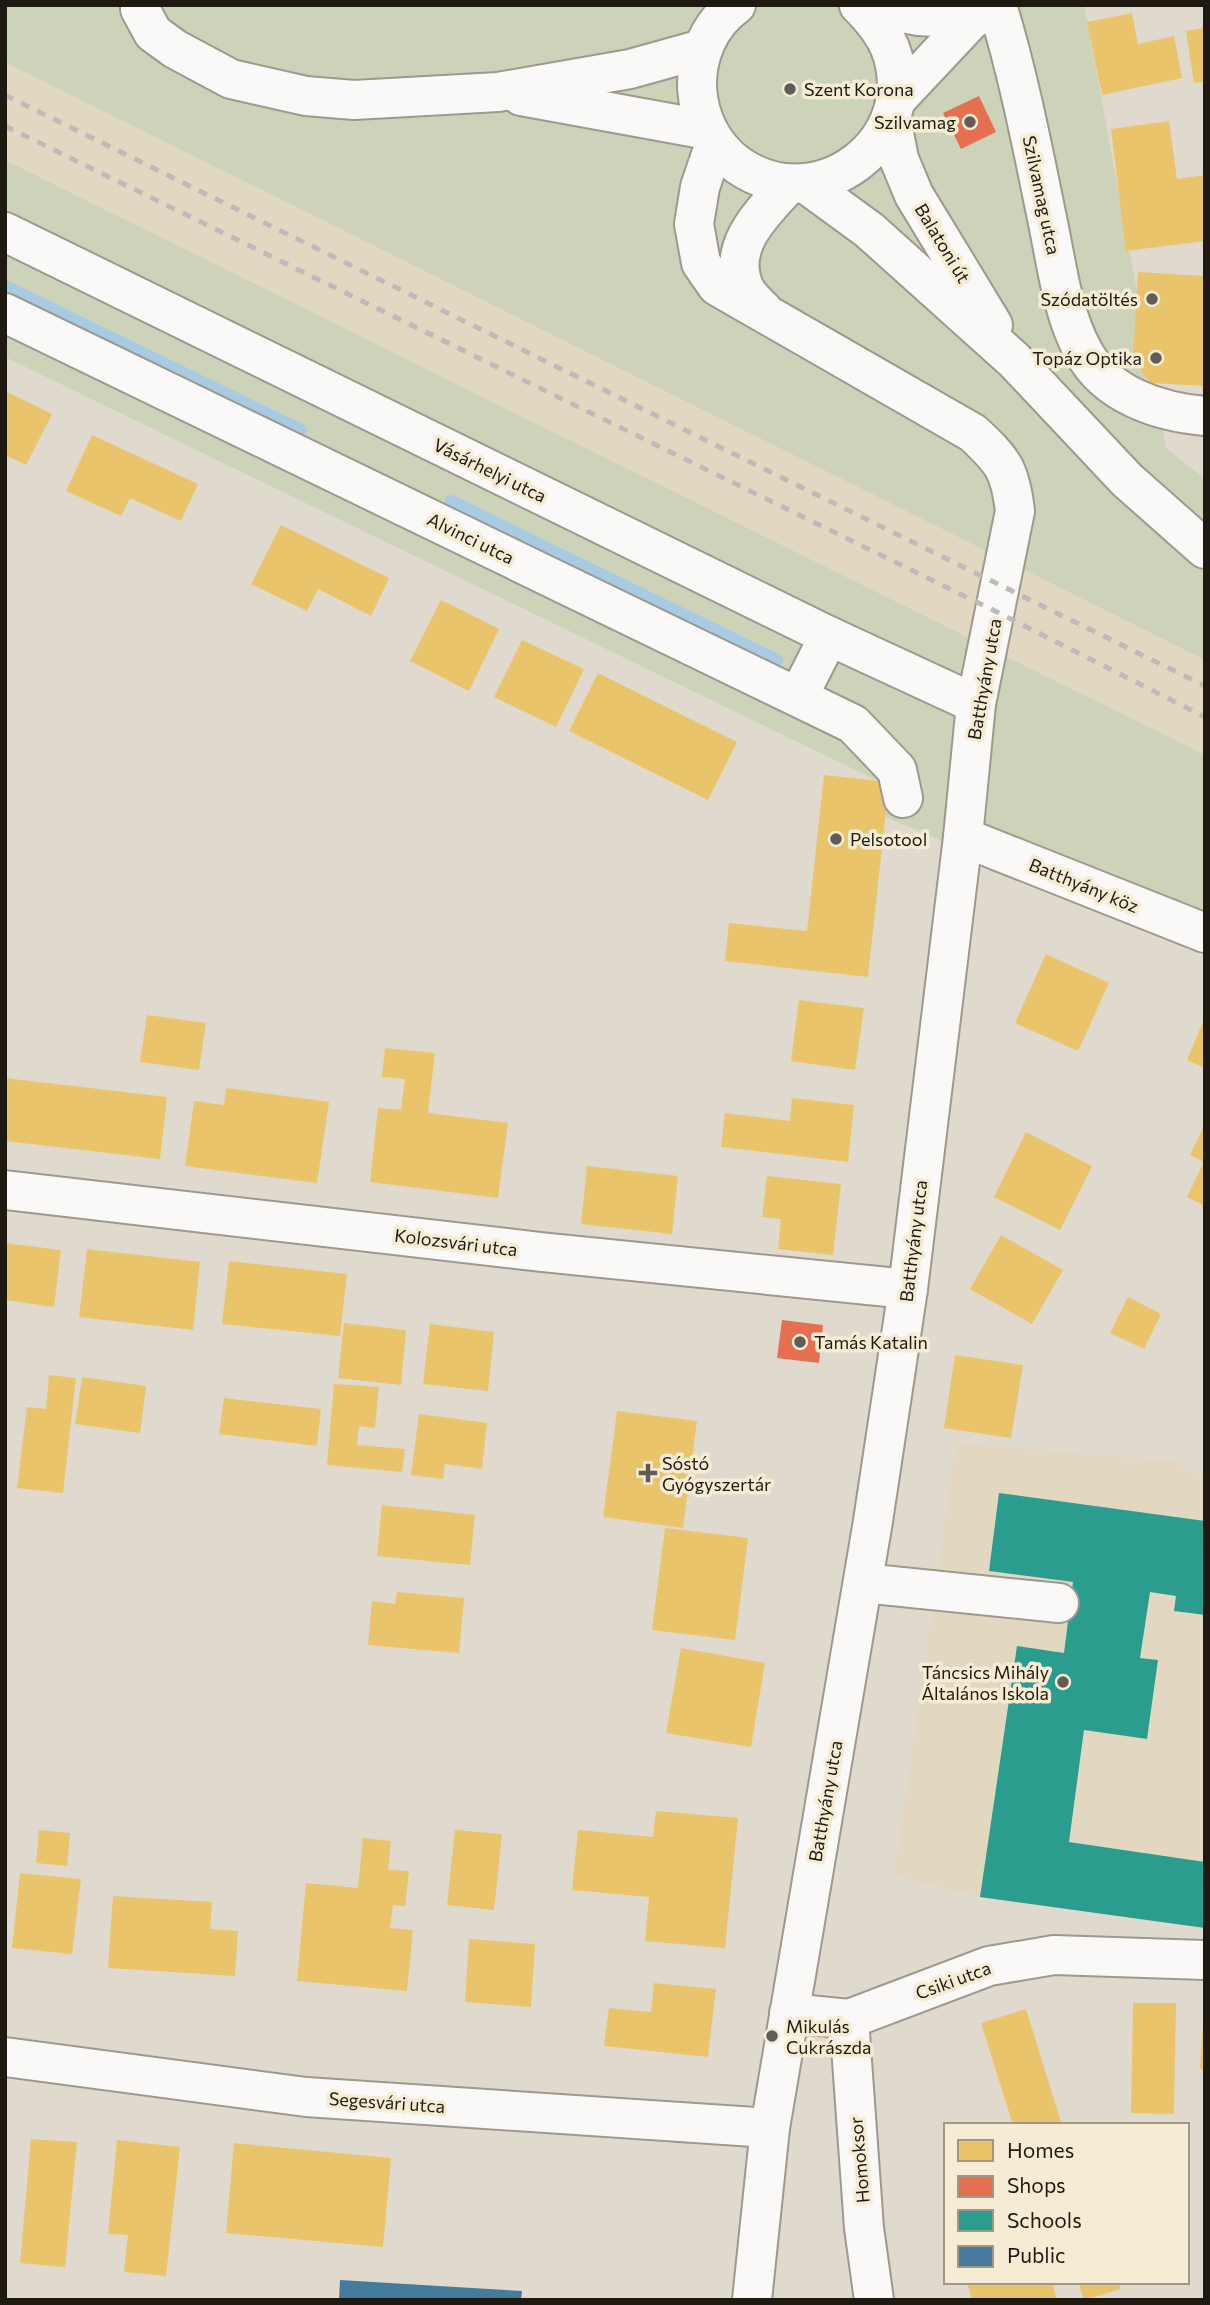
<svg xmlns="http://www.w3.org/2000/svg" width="1210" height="2305" font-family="Commissioner,sans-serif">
<rect width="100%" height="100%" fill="#e0dace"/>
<g fill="#e2d8c2">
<path d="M5 62 1205 660V755L5 160Z"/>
<path d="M956 1443 1173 1461 1205 1478V1928L980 1897 894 1876Z"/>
</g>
<g fill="#ccd3b9">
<path d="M5 5H1084L1166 448 1205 479V660L5 62Z"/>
<path d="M5 160 1205 755V951L883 816 882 783 5 357Z"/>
</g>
<g fill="#e9c46a">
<path d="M1132 13 1138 44 1174 36 1182 78 1102 95 1087 22Z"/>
<path d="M1205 28V81L1194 83 1186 31Z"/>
<path d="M1169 121 1177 179 1205 175V241L1126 251 1111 129Z"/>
<path d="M1138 272 1205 276V386L1151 383 1133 360Z"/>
<path d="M5 391 52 414 26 465 5 455Z"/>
<path d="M92 435 198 484 181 521 130 498 121 516 66 491Z"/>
<path d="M281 525 389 578 371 616 318 589 307 611 251 584Z"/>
<path d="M441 600 499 629 469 691 410 661Z"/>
<path d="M522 640 584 669 556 727 494 697Z"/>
<path d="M598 673 737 742 708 800 569 731Z"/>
<path d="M824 775 889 782 868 977 725 961 729 923 807 931Z"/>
<path d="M1046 954 1109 983 1078 1051 1015 1023Z"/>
<path d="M799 1000 864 1008 855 1070 791 1061Z"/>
<path d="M147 1015 206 1023 199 1070 140 1062Z"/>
<path d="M1205 1017V1068L1187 1060Z"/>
<path d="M385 1048 435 1053 428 1113 508 1123 498 1198 370 1182 378 1108 401 1110 405 1079 382 1077Z"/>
<path d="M5 1078 167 1097 160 1159 5 1141Z"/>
<path d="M226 1088 329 1102 317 1183 185 1166 194 1101 224 1105Z"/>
<path d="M792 1098 854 1105 848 1162 721 1147 725 1113 790 1121Z"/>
<path d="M1205 1124V1206L1187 1197 1204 1162 1190 1155Z"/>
<path d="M1026 1132 1092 1166 1060 1230 994 1197Z"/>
<path d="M587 1166 678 1176 672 1234 581 1224Z"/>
<path d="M767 1176 841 1184 833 1255 778 1249 781 1219 762 1217Z"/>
<path d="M1001 1235 1063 1270 1032 1324 970 1289Z"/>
<path d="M5 1243 61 1250 54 1307 5 1300Z"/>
<path d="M87 1249 200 1262 193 1330 79 1317Z"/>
<path d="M229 1261 347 1274 340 1336 222 1324Z"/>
<path d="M1128 1297 1161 1314 1144 1349 1110 1333Z"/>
<path d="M344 1323 406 1330 401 1385 338 1378Z"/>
<path d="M430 1324 494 1332 488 1391 423 1384Z"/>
<path d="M955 1355 1023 1365 1011 1438 944 1428Z"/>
<path d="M49 1375 76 1378 63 1493 17 1488 27 1407 46 1409Z"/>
<path d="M82 1377 146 1386 140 1433 75 1424Z"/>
<path d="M334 1384 379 1387 375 1428 359 1426 357 1445 405 1449 402 1472 327 1465Z"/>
<path d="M224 1398 321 1409 317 1446 219 1434Z"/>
<path d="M617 1411 697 1421 683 1528 603 1517Z"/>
<path d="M419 1414 487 1423 482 1469 445 1464 443 1479 411 1475Z"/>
<path d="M382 1505 475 1515 470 1565 377 1556Z"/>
<path d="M665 1528 748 1538 735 1640 652 1630Z"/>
<path d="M397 1592 464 1598 459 1653 368 1645 372 1601 395 1604Z"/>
<path d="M681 1648 765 1663 751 1747 666 1733Z"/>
<path d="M656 1811 738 1818 725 1948 645 1941 649 1897 572 1890 578 1830 653 1837Z"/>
<path d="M39 1830 70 1833 67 1866 36 1863Z"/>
<path d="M455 1830 502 1834 494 1910 447 1905Z"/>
<path d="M363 1838 391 1841 388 1870 409 1871 405 1906 393 1905 390 1928 413 1930 407 1991 297 1981 306 1883 358 1888Z"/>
<path d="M20 1873 81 1879 72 1954 12 1948Z"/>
<path d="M113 1896 212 1902 210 1929 238 1931 235 1976 108 1968Z"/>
<path d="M469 1939 535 1944 531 2007 465 2002Z"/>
<path d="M654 1983 716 1989 708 2057 604 2046 609 2008 651 2012Z"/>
<path d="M1133 2003H1176L1174 2114 1131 2113Z"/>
<path d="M1026 2009 1062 2125H1013L981 2023Z"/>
<path d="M1203 2025H1205V2069H1200Z"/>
<path d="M31 2139 77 2142 65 2267 20 2263Z"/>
<path d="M117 2140 180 2147 166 2276 124 2272 128 2235 108 2234Z"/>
<path d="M234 2143 391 2158 383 2247 226 2233Z"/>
<path d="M967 2282H1052L1057 2300H972Z"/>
<path d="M1078 2282H1118L1121 2289 1084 2300Z"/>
</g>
<g fill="#e76f51">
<path d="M979 96 996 132 961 149 943 113Z"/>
<path d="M782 1320 823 1325 819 1363 777 1358Z"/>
</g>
<path fill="#2a9d8f" d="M999 1493 1205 1521V1615L1174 1611 1176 1596 1150 1592 1140 1658 1158 1660 1147 1739 1084 1730 1069 1842 1205 1862V1928L980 1897 1017 1646 1064 1653 1073 1582 989 1571Z"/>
<path fill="#457b9d" d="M340 2280 522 2291 521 2300H339Z"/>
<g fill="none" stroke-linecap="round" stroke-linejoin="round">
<g stroke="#a7cbe3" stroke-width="12">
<path d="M5 286 301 430"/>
<path d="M451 501 777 660"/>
</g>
<defs>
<g id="minor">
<path d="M141 5 140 9 153 33 175 49 231 79 306 96 354 100 498 92 630 69 702 49"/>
<path d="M859 5 919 16 972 19"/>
<path d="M997 5C1019 77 1033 150 1048 223 1057 266 1062 312 1083 351 1106 395 1159 412 1205 416"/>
<path d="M521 96 708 130"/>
<path d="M895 101 972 19 998 7"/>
<path d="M715 143 700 187 694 224 701 263 717 286 973 433C1003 461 1010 469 1015 511L976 704 963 837 908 1289 873 1521 770 2128 752 2300"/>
<path d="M5 232 829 636 976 704"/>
<path d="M763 310C757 304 749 297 745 289 725 247 763 212 789 184"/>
<path d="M5 313 853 724 897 770 903 798"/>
<path d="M798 697 829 636"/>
<path d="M963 837 1205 933"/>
<path d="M5 1190 541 1252 908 1289"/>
<path d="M863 1583 1059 1603"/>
<path d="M789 2013 849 2019 989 1966 1054 1955 1205 1960"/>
<path d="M849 2019 864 2228 874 2300"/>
<path d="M5 2057 306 2097 770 2128"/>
</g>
<g id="major">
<path d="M736 5C709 24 696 57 697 88 699 119 713 147 738 165 818 221 925 140 890 48 883 31 872 18 859 5"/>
<path d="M891 117 899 159 914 195 993 325"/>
<path d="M806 184 869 230 1014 360 1127 480 1205 549"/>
</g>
</defs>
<use href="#minor" stroke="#9d998f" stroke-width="42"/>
<use href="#major" stroke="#9d998f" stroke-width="42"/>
<use href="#minor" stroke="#faf9f8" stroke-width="38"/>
<use href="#major" stroke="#faf9f8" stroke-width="38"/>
<g stroke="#bcbbb7" stroke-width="5" stroke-dasharray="9 9" stroke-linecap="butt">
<path d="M5 95 1205 686"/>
<path d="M5 126 995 611 1205 717"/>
</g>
</g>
<g fill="#625d54" stroke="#f5ecd3" stroke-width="2.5">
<circle cx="790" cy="89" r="7"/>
<circle cx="970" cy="122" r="7"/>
<circle cx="1152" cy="299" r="7"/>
<circle cx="1156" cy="358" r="7"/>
<circle cx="836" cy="839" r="7"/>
<circle cx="800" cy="1342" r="7"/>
<path d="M644.5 1462.5h7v7h7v7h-7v7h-7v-7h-7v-7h7z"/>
<circle cx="1063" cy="1682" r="7"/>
<circle cx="772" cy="2036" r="7"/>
</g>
<g text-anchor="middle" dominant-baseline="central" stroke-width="7" stroke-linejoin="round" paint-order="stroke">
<g font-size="18" fill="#1e1a12" stroke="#f5ecd3" text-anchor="start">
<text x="804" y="89">Szent Korona</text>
<text x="956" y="122" text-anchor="end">Szilvamag</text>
<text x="1138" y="299" text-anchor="end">Szódatöltés</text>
<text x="1142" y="358" text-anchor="end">Topáz Optika</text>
<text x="850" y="839">Pelsotool</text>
<text x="814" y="1342">Tamás Katalin</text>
<text x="662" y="1463">Sóstó<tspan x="662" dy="21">Gyógyszertár</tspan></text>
<text x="1049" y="1672" text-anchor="end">Táncsics Mihály<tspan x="1049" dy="21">Általános Iskola</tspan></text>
<text x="786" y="2026">Mikulás<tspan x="786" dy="21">Cukrászda</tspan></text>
</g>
<g font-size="18" fill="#1e1a12" stroke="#f5ecd3">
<text transform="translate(1042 195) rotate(78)">Szilvamag utca</text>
<text transform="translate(943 243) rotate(59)">Balatoni út</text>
<text transform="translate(490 470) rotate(26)">Vásárhelyi utca</text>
<text transform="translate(471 538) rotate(26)">Alvinci utca</text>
<text transform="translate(984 679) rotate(-80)">Batthyány utca</text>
<text transform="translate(1084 885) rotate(22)">Batthyány köz</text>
<text transform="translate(913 1241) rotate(-83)">Batthyány utca</text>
<text transform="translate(456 1242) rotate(7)">Kolozsvári utca</text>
<text transform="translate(825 1801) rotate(-80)">Batthyány utca</text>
<text transform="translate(953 1980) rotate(-20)">Csiki utca</text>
<text transform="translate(387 2102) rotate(4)">Segesvári utca</text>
<text transform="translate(859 2160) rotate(-95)">Homoksor</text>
</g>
</g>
<rect width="1210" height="2305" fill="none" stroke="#1e1a12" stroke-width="14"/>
<rect x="944" y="2123" width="245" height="161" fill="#f5ecd3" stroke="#9f9886" stroke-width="2"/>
<rect x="958" y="2140" width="35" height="21" fill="#e9c46a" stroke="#9f9886" stroke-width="2"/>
<text x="1007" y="2158" font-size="21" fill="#1e1a12">Homes</text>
<rect x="958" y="2176" width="35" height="21" fill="#e76f51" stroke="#9f9886" stroke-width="2"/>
<text x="1007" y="2193" font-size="21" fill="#1e1a12">Shops</text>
<rect x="958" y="2210" width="35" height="21" fill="#2a9d8f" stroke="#9f9886" stroke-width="2"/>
<text x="1007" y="2228" font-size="21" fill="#1e1a12">Schools</text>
<rect x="958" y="2246" width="35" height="21" fill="#457b9d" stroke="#9f9886" stroke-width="2"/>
<text x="1007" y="2263" font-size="21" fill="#1e1a12">Public</text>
</svg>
